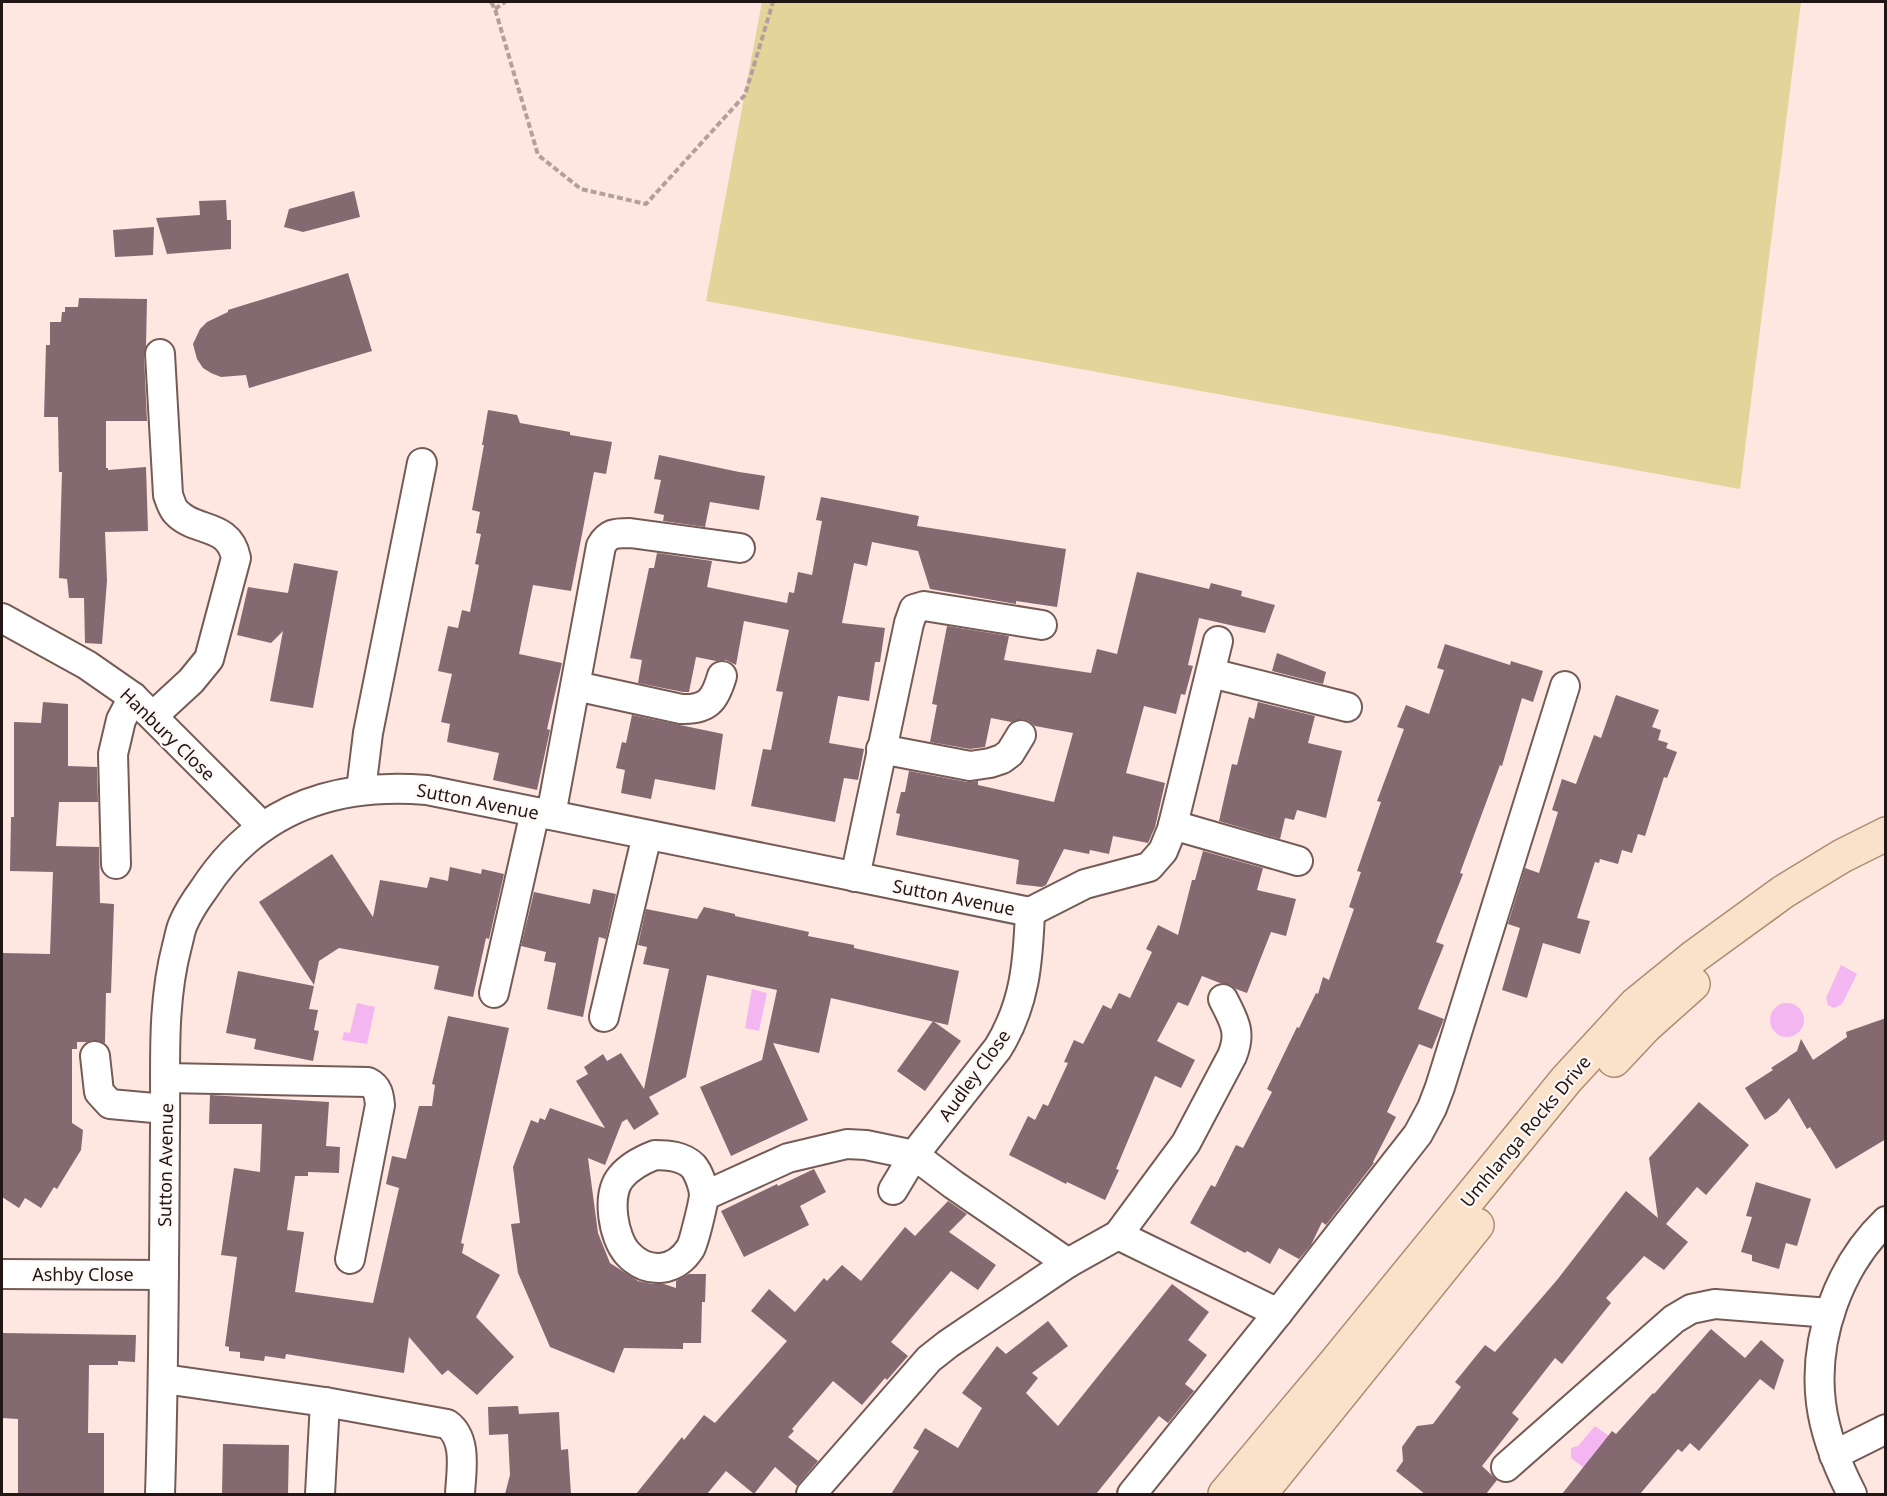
<svg xmlns="http://www.w3.org/2000/svg" width="1887" height="1496" font-family="'Noto Sans',sans-serif">
<rect width="100%" height="100%" fill="#fee6e1"/>
<path fill="#e3d49a" d="M762 2H1801L1740 489 706 301Z"/>
<g fill="#f4b6f1">
<path d="M1841 965 1857 974 1842 1004 1834 1008 1828 1005 1826 998Z"/>
<path d="M752 989 767 993 759 1031 745 1028Z"/>
<circle cx="1787" cy="1020" r="17"/>
<path d="M357 1003 375 1007 367 1044 342 1040 344 1032 350 1033Z"/>
<path d="M1595 1426 1609 1436 1584 1468 1571 1458V1448L1578 1446Z"/>
</g>
<g fill="#846971">
<path d="M354 191 360 217 303 232 284 227 289 209Z"/>
<path d="M226 200 227 220H231V249L167 254 156 218 200 215 199 201Z"/>
<path d="M154 227 153 255 115 257 113 230Z"/>
<path d="M348 273 372 351 249 388 246 375 221 377 211 373 203 368 197 359 193 344 200 329 207 322 228 312V310Z"/>
<path d="M79 298 147 299 146 346 144 355 147 421H106V468H108V470L146 467 148 531 105 532 107 581 102 644 85 643 84 598H69L67 579 59 578 62 472H59L58 417H44L46 345H50V322H61L62 312H65V307H78Z"/>
<path d="M488 410 517 415 520 423 570 432V435L612 442 606 474 594 472 571 591 533 585 519 654 562 663 547 729 550 730 537 790 493 780 499 753 447 742 450 724 441 722 452 674 438 671 448 626 458 628 462 610 470 612 479 565 475 564 481 534 476 533 480 512 472 510 484 445H482Z"/>
<path d="M659 455 739 472 765 476 759 510 710 502 705 527 663 521 664 515 654 513 661 480 654 479Z"/>
<path d="M821 497 919 516 917 526 1066 549 1057 607 1016 601V604L930 589 918 551 872 542 867 566 854 563 842 623 885 628 880 662H875L869 701 838 696 829 743 864 749 858 780 844 778 835 822 751 806 763 749 771 750 783 692 776 691 789 630 744 621 736 665 726 660 716 661 696 657 689 692H683L638 683 642 660 630 658 649 568H654L657 553 712 561 707 587 787 603 789 592 794 593 798 572 812 575 822 521 816 520Z"/>
<path d="M294 563 338 571 313 708 270 701 283 631 271 643 237 635 248 587 288 593Z"/>
<path d="M1137 572 1209 589 1211 583 1242 591 1241 596 1275 605 1265 633 1199 618 1188 665 1193 666 1185 695 1181 694 1176 714 1144 706 1126 773 1165 783 1155 827 1148 843 1113 836 1109 854 1090 850 1089 854 1064 849 1046 885 1042 887 1016 884 1019 860 896 835 900 814 896 813 901 792H905L909 771 967 782 978 781V785L1054 802 1073 733 1035 726 1029 721 1022 719 1011 722 991 718 985 747 970 749 930 742 937 705 932 704 947 626 1009 636 1004 660 1091 673 1097 649 1117 654Z"/>
<path d="M1445 644 1510 665 1511 661 1543 671 1533 702 1522 698 1502 766 1500 765 1460 873 1463 874 1436 942 1444 945 1418 1009 1444 1019 1432 1049 1419 1044 1387 1112 1396 1117 1373 1162 1374 1163 1326 1225 1322 1222 1311 1245 1299 1259 1279 1248 1270 1264 1247 1251 1245 1253 1190 1223 1211 1185 1215 1187 1236 1145 1243 1148 1272 1092 1267 1089 1297 1027 1299 1028 1316 993 1318 994 1323 977 1329 980 1354 909 1349 907 1361 872 1357 871 1381 802 1377 801 1404 729 1397 727 1406 705 1429 714 1444 670 1437 668Z"/>
<path d="M1277 653 1326 672 1323 684 1272 671Z"/>
<path d="M1616 695 1659 710 1652 727 1661 730 1658 740 1668 743 1666 748 1677 752 1667 778 1664 777 1645 836 1638 834 1632 853 1622 850 1618 864 1600 859 1599 863 1595 862 1577 918 1590 921 1580 954 1543 943 1527 998 1502 990 1520 928 1508 924 1525 868 1539 873 1558 812 1552 810 1562 779 1576 784 1594 735 1601 738Z"/>
<path d="M43 702 68 704V766L97 767 98 802H59L56 846 99 847 100 903 114 904 111 993H106L105 1043 94 1040 87 1042H77V1049H72V1123L83 1130 81 1150 57 1189 54 1187 41 1208 25 1198 19 1208 2 1197V953L50 954 53 872 10 871 11 817H14V722L41 723Z"/>
<path d="M1258 702 1315 716 1308 743 1342 751 1326 818 1297 810 1294 820 1285 818 1280 839 1219 821 1232 764 1237 765 1249 717 1254 719Z"/>
<path d="M632 715 723 734 715 790 655 779 651 799 621 793 625 770 616 768 622 742 626 743Z"/>
<path d="M1203 851 1263 868 1257 890 1296 899 1286 936 1271 932 1247 993 1236 989 1231 985 1220 983 1202 976 1188 1006 1178 1002 1157 1041 1195 1060 1181 1088 1155 1076 1116 1169 1119 1170 1105 1200 1067 1182 1066 1184 1009 1155 1028 1116 1035 1120 1043 1104 1048 1106 1068 1063 1064 1062 1074 1040 1083 1044 1103 1005 1111 1009 1119 993 1130 998 1152 952 1146 949 1158 925 1178 935 1192 880H1195Z"/>
<path d="M332 854 373 917 380 880 427 888 430 877 448 881 450 867 481 874 482 869 504 874 489 939 486 938 473 997 434 989 439 966 339 948 319 961 314 985 259 902Z"/>
<path d="M593 889 616 894 606 939 599 937 583 1017 547 1009 556 963 544 961 546 952 521 946 534 892 590 904Z"/>
<path d="M704 907 735 914V916L809 932 808 936 854 945V948L959 971 948 1025 831 998 819 1053 773 1043 808 1120 731 1156 700 1087 762 1060 777 990 707 975 686 1077 649 1097 659 1114 634 1130 627 1119 622 1122 605 1165 588 1158 598 1233 610 1263 638 1281 651 1284H664L676 1288V1281L689 1274H706L705 1302H702L701 1343H683V1349L624 1348 614 1373 550 1347 518 1273 511 1224 520 1223 513 1167 531 1120 538 1123 540 1118 545 1120 550 1108 605 1128 576 1081 588 1074 584 1067 603 1054 607 1061 621 1053 644 1089 669 969 643 964 647 947 638 945 646 909 697 919Z"/>
<path d="M238 971 314 986 309 1009 318 1010 314 1030 319 1031 313 1061 254 1049 256 1039 226 1033Z"/>
<path d="M448 1016 509 1028 461 1243 464 1244 462 1253 500 1275 476 1317 514 1357 477 1395 448 1370 442 1375 409 1337 404 1373 286 1354 285 1359 265 1356 264 1361 240 1358V1352L229 1351V1347L225 1346 237 1257 221 1255 234 1168 260 1172 262 1124H209L210 1095 329 1102 326 1146 340 1147 339 1173 308 1172V1176H295L287 1230 304 1232 295 1292 373 1303 399 1188 386 1184 392 1156 406 1159 419 1106H432L435 1085 432 1084Z"/>
<path d="M1886 1018V1139L1836 1169 1810 1127 1807 1129 1789 1098 1777 1112 1765 1120 1745 1088 1773 1070 1771 1068 1797 1051 1801 1039 1813 1060 1847 1037 1846 1032Z"/>
<path d="M933 1021 961 1041 925 1091 897 1071Z"/>
<path d="M1699 1102 1749 1145 1706 1195 1697 1187 1666 1224 1688 1242 1664 1270 1644 1256 1606 1298 1611 1303 1562 1364 1555 1358 1512 1413 1519 1419 1482 1466 1497 1480 1486 1494H1425L1396 1471 1403 1461 1402 1447 1417 1426 1433 1424 1461 1387 1455 1382 1485 1345 1495 1352 1557 1280 1626 1191 1658 1218 1649 1158Z"/>
<path d="M814 1169 826 1192 800 1206 809 1225 744 1257 721 1211 777 1184 778 1186Z"/>
<path d="M1756 1182 1811 1199 1797 1246 1786 1243 1779 1269 1752 1261V1255L1741 1252 1752 1217 1746 1216Z"/>
<path d="M948 1201 967 1214 949 1232 996 1265 978 1290 951 1271 891 1342 908 1356 887 1380 885 1378 862 1405 833 1381 792 1429 794 1431 788 1437 818 1461 797 1486 775 1467 754 1494 726 1471 707 1494H636L682 1437 684 1440 704 1415 715 1423 787 1341 751 1311 769 1289 795 1312 824 1278 827 1281 842 1265 861 1281 905 1227 915 1236Z"/>
<path d="M1172 1284 1209 1312 1188 1340 1207 1355 1185 1384 1194 1391 1168 1423 1159 1416 1096 1494H891L919 1451 913 1448 925 1428 958 1448 982 1408 962 1393 997 1346 1006 1354 1048 1321 1068 1346 1032 1373 1038 1378 1026 1393 1058 1426Z"/>
<path d="M1711 1329 1745 1358 1761 1340 1784 1360 1774 1390 1760 1379 1699 1451 1690 1443 1682 1452 1678 1449 1640 1494H1562L1612 1431 1616 1434 1653 1393 1654 1394Z"/>
<path d="M2 1333 136 1335 135 1362 118 1361V1365H89L88 1433H104V1494H18V1419L2 1418Z"/>
<path d="M518 1406 519 1414 559 1412 561 1450 568 1449 571 1494H505L510 1475 508 1434 489 1435 488 1407Z"/>
<path d="M223 1444 289 1445 288 1494H222Z"/>
</g>
<g fill="none" stroke-linecap="round" stroke-linejoin="round">
<defs>
<g id="minor">
<path d="M2 618 87 665 133 697 263 827"/>
<path d="M1211 673 1347 707"/>
<path d="M576 686 681 709C708 710 715 700 722 676"/>
<path d="M153 716 191 681 209 659 236 558C229 522 195 533 176 512 172 508 170 500 168 495L160 354"/>
<path d="M881 749 970 766 990 763 1002 759 1010 753 1021 735"/>
<path d="M361 790 368 733 422 463"/>
<path d="M551 815 601 546C608 533 615 533 630 533L740 548"/>
<path d="M1173 825 1298 861"/>
<path d="M116 864 113 754 121 720 133 697"/>
<path d="M855 877 909 623 914 609 924 606 1042 625"/>
<path d="M1030 912 1085 884 1149 867 1163 851 1172 829 1218 641"/>
<path d="M494 993 535 812"/>
<path d="M604 1017 647 835"/>
<path d="M95 1056 99 1092 110 1104 165 1109"/>
<path d="M165 1078 368 1082C378 1087 379 1095 380 1105L350 1259"/>
<path d="M655 1155C668 1155 683 1156 693 1166 699 1173 704 1188 704 1196 703 1204 694 1243 690 1249 674 1273 647 1274 628 1254 613 1238 606 1195 621 1177 630 1166 642 1160 655 1155Z"/>
<path d="M893 1190 914 1155 998 1048C1025 1004 1028 963 1030 912"/>
<path d="M704 1196 788 1158 847 1144 866 1145 914 1155 954 1185 1068 1263"/>
<path d="M1118 1235 1278 1313"/>
<path d="M2 1274 164 1275"/>
<path d="M164 1379 325 1402 447 1424C468 1439 461 1472 460 1494"/>
<path d="M1834 1455 1886 1429"/>
<path d="M1506 1467 1674 1319 1691 1309 1715 1304 1830 1313"/>
<path d="M160 1494C164 1373 164 1253 165 1131 166 1070 161 1006 177 946 179 939 180 931 183 924 188 912 196 900 204 889 256 809 334 782 427 790L1030 912"/>
<path d="M320 1494 325 1402"/>
<path d="M811 1494 929 1359 948 1344 1068 1263 1118 1235 1186 1143 1232 1056C1242 1032 1234 1021 1223 999"/>
<path d="M1132 1494 1278 1313 1418 1134 1432 1108 1440 1087 1565 686"/>
<path d="M1852 1494C1837 1465 1825 1435 1821 1403 1813 1338 1839 1266 1886 1221"/>
</g>
<g id="major">
<path d="M1614 1060 1646 1026 1693 984"/>
<path d="M1225 1494 1335 1363 1566 1080 1636 1004 1695 956 1783 892 1842 856 1886 834"/>
<path d="M1260 1494 1477 1225"/>
</g>
</defs>
<use href="#minor" stroke="#755b56" stroke-width="32"/>
<use href="#major" stroke="#ac8d74" stroke-width="36"/>
<g stroke="#b3a09c" stroke-width="4" stroke-dasharray="6 3" stroke-linecap="butt">
<path d="M491 2 495 9 538 155 581 189 646 204 745 95 773 2"/>
<path d="M495 9 505 2"/>
</g>
<use href="#minor" stroke="#fff" stroke-width="28"/>
<use href="#major" stroke="#fae1ca" stroke-width="33"/>
</g>
<g text-anchor="middle" dominant-baseline="central" stroke-width="4.5" stroke-linejoin="round" paint-order="stroke">
<g font-size="18" fill="#211614" stroke="#fef8f6">
<text transform="translate(168 734) rotate(44)">Hanbury Close</text>
<text transform="translate(478 801) rotate(11)">Sutton Avenue</text>
<text transform="translate(954 897) rotate(11)">Sutton Avenue</text>
<text transform="translate(974 1075) rotate(-54)">Audley Close</text>
<text transform="translate(1525 1131) rotate(-50)">Umhlanga Rocks Drive</text>
<text transform="translate(165 1165) rotate(-89)">Sutton Avenue</text>
<text x="83" y="1274">Ashby Close</text>
</g>
</g>
<rect width="1887" height="1496" fill="none" stroke="#211614" stroke-width="6"/>
</svg>
